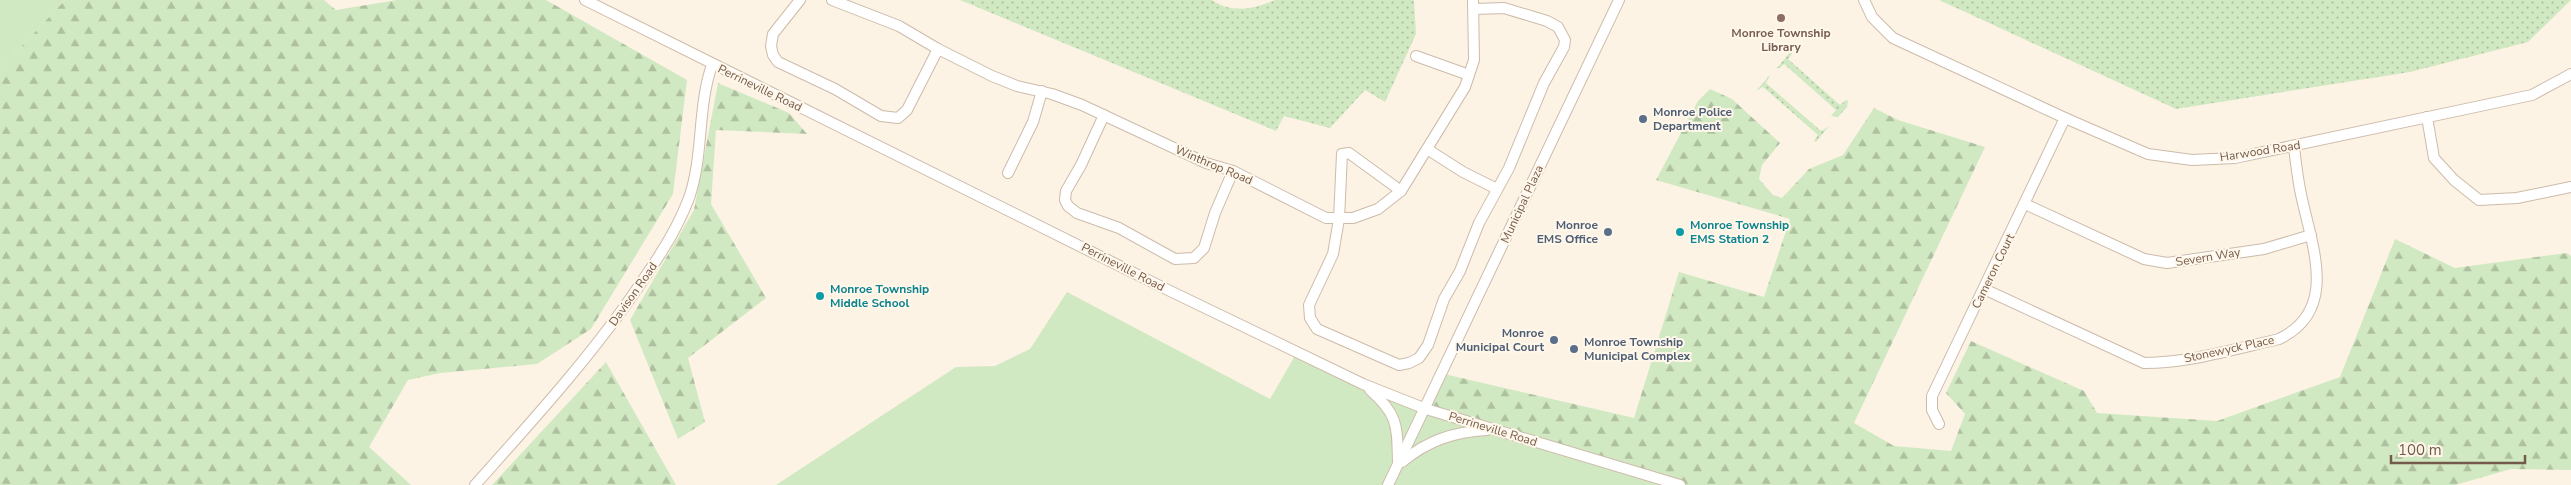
<svg xmlns="http://www.w3.org/2000/svg" width="2571" height="485" font-family="'Nunito Sans',sans-serif">
<defs>
<pattern id="grass-dots" width="8" height="8" patternUnits="userSpaceOnUse" patternTransform="scale(1.25)"><rect width="8" height="8" fill="#d1e9c2"/><path d="M2 2h.1M6 6h.1" fill="none" stroke="#aec0a0" stroke-width="1.8" stroke-linecap="round"/></pattern>
<pattern id="forest-firs" width="22" height="20" patternUnits="userSpaceOnUse" patternTransform="scale(1.25)"><rect width="22" height="20" fill="#d1e9c2"/><path d="M5 1l3.5 6h-7zM16 11l3.5 6h-7z" fill="#aec0a0"/></pattern>
</defs>
<rect width="100%" height="100%" fill="#fcf3e4"/>
<g fill="url(#grass-dots)">
<path d="M960 0H1212C1232 14 1253 9 1275 0H1414L1416 34 1385 102 1365 90 1330 128 1284 116 1276 131Z"/>
<path d="M1939 0H2571L2528 42 2410 72 2176 109Z"/>
<path d="M1791 51 1792 54 1788 59 1840 105 1846 100 1848 101 1847 107 1838 117 1831 116 1836 110 1784 64 1780 68H1777Z"/>
<path d="M1770 75 1766 83 1821 131 1828 127 1816 142 1814 141 1818 135 1763 87 1756 91Z"/>
</g>
<g fill="url(#forest-firs)">
<path d="M65 0H324L336 10 397 0H546L687 80 673 194 591 329 537 364 440 373 408 380 369 447 411 485H0V69Z"/>
<path d="M718 83 789 113 807 134 716 130 711 204 766 298 688 358 705 422 678 439 630 320 694 210Z"/>
<path d="M1710 89 1732 99 1780 143 1762 165 1759 179 1773 195 1782 198 1809 169 1843 155 1874 108 1898 120 1985 147 1854 423 1894 446 1951 451 1965 414 1946 393 1971 341 2084 391 2097 413 2217 421 2340 377 2395 239 2455 268 2567 253 2571 256V470L2511 469 2455 485H1684L1423 409 1440 373 1634 418 1679 272 1764 297 1790 219 1656 180 1698 101Z"/>
<path d="M606 362 676 485H492Z"/>
</g>
<g fill="#d1e9c2">
<path d="M0 0H65L0 69Z"/>
<path d="M1067 292 1270 399 1296 354 1363 384 1684 485H776L956 367 995 366 1030 349Z"/>
</g>
<g fill="none" stroke-linecap="round" stroke-linejoin="round">
<defs>
<g id="minor">
<path d="M585 0 1168 290 1363 384 1426 409 1680 485"/>
<path d="M800 0 773 34 771 46 773 55 778 62 835 89 881 116 898 118 907 110 938 49"/>
<path d="M832 0 899 26 938 49 992 76 1017 86 1052 94 1082 105 1206 163 1233 171 1326 218H1353L1378 209 1401 191 1465 87 1474 60 1473 0"/>
<path d="M1864 0 1872 17 1893 38 2065 118 2148 154 2192 160 2235 158 2532 95 2571 74"/>
<path d="M1416 56 1469 75"/>
<path d="M1104 115 1081 165 1066 191 1065 200 1068 206 1077 213 1119 228 1175 259 1194 258 1204 248 1215 213 1233 171"/>
<path d="M2427 117 2434 158 2454 180 2479 200 2517 198 2571 187"/>
<path d="M1427 149 1463 172 1497 189"/>
<path d="M1008 173 1033 122 1042 91"/>
<path d="M1401 191 1349 153 1342 154 1339 219 1333 254 1309 305 1310 318 1317 329 1399 365 1409 363 1419 358 1428 345 1444 299 1460 271 1479 223 1509 168 1544 83 1564 47 1565 40 1558 27 1547 21 1504 8 1475 9"/>
<path d="M2025 204 2144 259 2167 263 2264 249 2311 235"/>
<path d="M1984 289 2144 363C2189 363 2235 349 2279 339 2338 311 2313 249 2302 199 2298 182 2296 164 2294 147"/>
<path d="M1370 390C1399 415 1397 427 1398 463"/>
<path d="M1939 424 1932 410V396L2065 118"/>
<path d="M1402 462C1428 440 1454 432 1487 430"/>
<path d="M475 485C535 418 597 350 647 274 663 251 679 225 689 198 704 155 697 108 712 65"/>
<path d="M1388 485 1619 0"/>
</g>
</defs>
<use href="#minor" stroke="#cdbbaa" stroke-width="12"/>
<use href="#minor" stroke="#fff" stroke-width="10"/>
</g>
<circle fill="#8d6e63" stroke="#fff7ea" stroke-width="2" cx="1781" cy="18" r="5"/>
<g fill="#5c6f8a" stroke="#fff7ea" stroke-width="2">
<circle cx="1643" cy="119" r="5"/>
<circle cx="1608" cy="232" r="5"/>
<circle cx="1554" cy="340" r="5"/>
<circle cx="1574" cy="349" r="5"/>
</g>
<g fill="#0f9aa8" stroke="#fff7ea" stroke-width="2">
<circle cx="1680" cy="232" r="5"/>
<circle cx="820" cy="296" r="5"/>
</g>
<g text-anchor="middle" dominant-baseline="central" stroke-width="4" stroke-linejoin="round" paint-order="stroke">
<g font-size="12" font-weight="bold" fill="#785e54" stroke="#fff7ea">
<text x="1781" y="33">Monroe Township<tspan x="1781" dy="14">Library</tspan></text>
</g>
<g font-size="12" fill="#745a4a" stroke="#fff7ea">
<text transform="translate(760 88) rotate(26)">Perrineville Road</text>
<text transform="translate(2260 151) rotate(-9)">Harwood Road</text>
<text transform="translate(1214 165) rotate(23)">Winthrop Road</text>
<text transform="translate(1522 204) rotate(-65)">Municipal Plaza</text>
<text transform="translate(2208 257) rotate(-9)">Severn Way</text>
<text transform="translate(1123 267) rotate(27)">Perrineville Road</text>
<text transform="translate(1993 271) rotate(-64)">Cameron Court</text>
<text transform="translate(633 294) rotate(-55)">Davison Road</text>
<text transform="translate(2229 349) rotate(-12)">Stonewyck Place</text>
<text transform="translate(1493 429) rotate(17)">Perrineville Road</text>
</g>
<g font-size="12" font-weight="bold" fill="#4e5e75" stroke="#fff7ea" text-anchor="start">
<text x="1653" y="112">Monroe Police<tspan x="1653" dy="14">Department</tspan></text>
<text x="1598" y="225" text-anchor="end">Monroe<tspan x="1598" dy="14">EMS Office</tspan></text>
<text x="1544" y="333" text-anchor="end">Monroe<tspan x="1544" dy="14">Municipal Court</tspan></text>
<text x="1584" y="342">Monroe Township<tspan x="1584" dy="14">Municipal Complex</tspan></text>
</g>
<g font-size="12" font-weight="bold" fill="#0d838f" stroke="#fff7ea" text-anchor="start">
<text x="1690" y="225">Monroe Township<tspan x="1690" dy="14">EMS Station 2</tspan></text>
<text x="830" y="289">Monroe Township<tspan x="830" dy="14">Middle School</tspan></text>
</g>
</g>
<path d="M2391 455v8h134v-8" fill="none" stroke="#745a4a" stroke-width="2.5"/>
<text x="2398" y="455" font-size="15" fill="#745a4a" stroke="#fff7ea" stroke-width="4" paint-order="stroke">100 m</text>
</svg>
